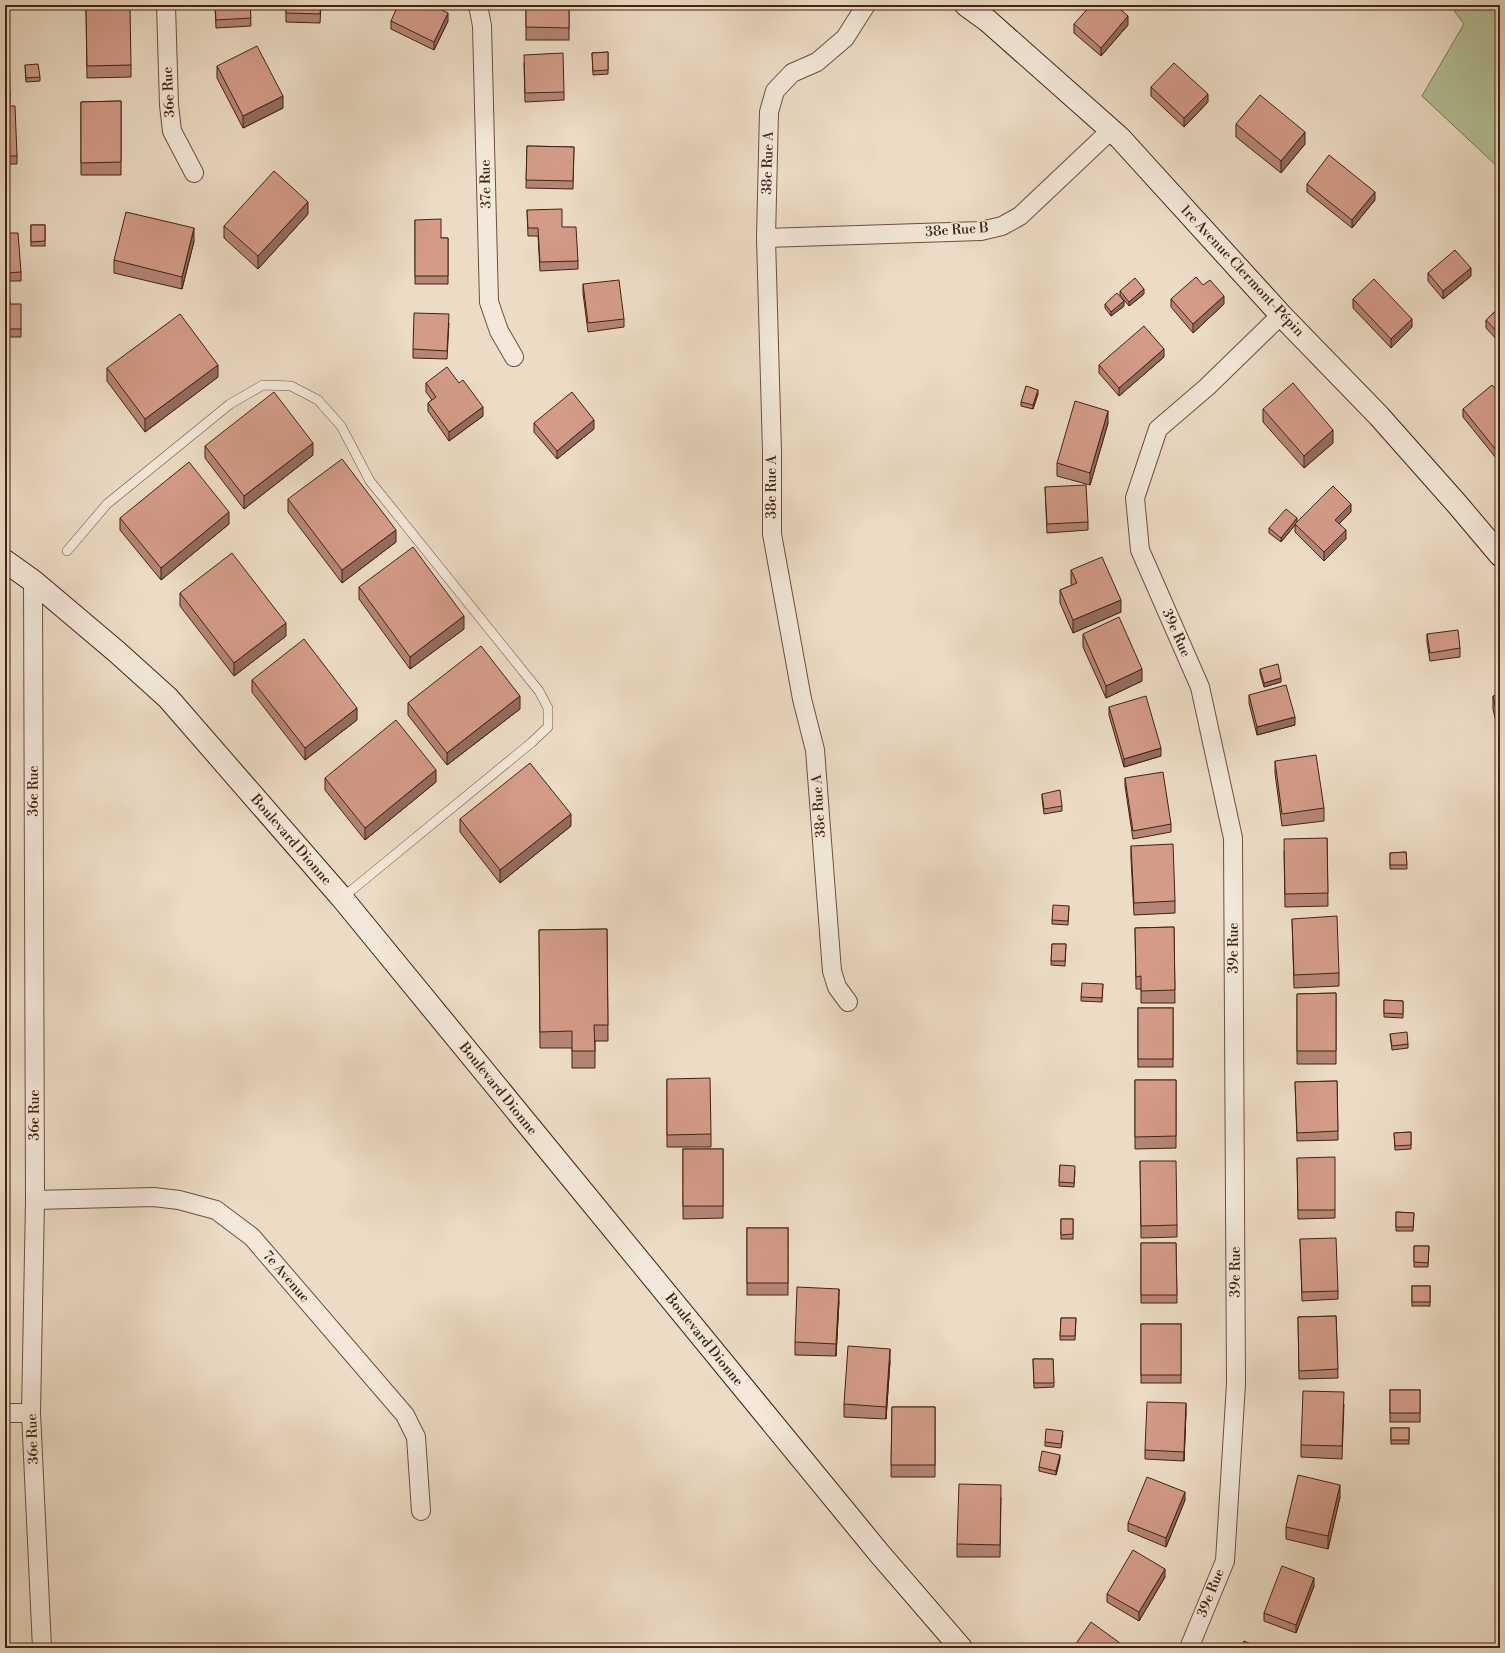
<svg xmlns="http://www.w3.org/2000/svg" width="1505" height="1653" font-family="'Libre Bodoni',serif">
<rect width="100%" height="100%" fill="#ecdcc5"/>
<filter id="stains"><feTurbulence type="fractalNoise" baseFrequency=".005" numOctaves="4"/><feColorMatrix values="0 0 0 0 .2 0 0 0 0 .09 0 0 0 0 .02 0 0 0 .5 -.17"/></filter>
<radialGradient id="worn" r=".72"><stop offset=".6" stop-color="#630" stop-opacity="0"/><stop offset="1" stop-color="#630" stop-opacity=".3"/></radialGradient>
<path fill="#b4c197" stroke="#7c7254" d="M1450 5H1500V169L1422 96 1464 24Z"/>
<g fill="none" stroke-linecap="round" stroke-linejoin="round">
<defs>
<path id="lane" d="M67 551 107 504 230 404 263 385 291 386 318 400 341 426 370 481 539 691 548 708V727L531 743 342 898"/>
<g id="street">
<path d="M166 5 169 105 172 131 194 173"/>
<path d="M478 5 482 26 489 302 499 331 514 357"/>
<path d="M766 238 981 231 1002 226 1020 216 1111 130"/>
<path d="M33 581 35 1200 31 1413 42 1648"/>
<path d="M848 1002 837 987 832 971 815 750 802 699 772 534V452L766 238 769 112 775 91 792 73 817 62 845 38 866 5"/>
<path d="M35 1200 154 1197 179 1200 216 1210 252 1237 405 1415 416 1437 421 1511"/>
<path d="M5 1413H31"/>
<path d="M1189 1648 1225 1561 1236 1384 1233 838 1200 687 1140 550 1135 498 1158 429 1207 387 1281 315"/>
</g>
<g id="secondary">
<path d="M966 5 988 21 1120 138 1281 315 1379 416 1457 504 1500 555"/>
<path d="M5 561 33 581 117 652 168 698 342 898 879 1553 961 1648"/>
</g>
</defs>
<use href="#lane" stroke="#6d503f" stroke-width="10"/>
<use href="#street" stroke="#6d503f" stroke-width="20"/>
<use href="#secondary" stroke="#432212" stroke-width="24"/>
<use href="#lane" stroke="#f3e8d9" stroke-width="9"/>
<use href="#street" stroke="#f3e8d9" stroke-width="18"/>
<use href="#secondary" stroke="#f3e8d9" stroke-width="22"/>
</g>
<g fill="#b58575" stroke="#432212">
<path d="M5 5 6 48 10 96V104L5 105Z"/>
<path d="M215 5H250L251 26 216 28Z"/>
<path d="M286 5H321L320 23 286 22Z"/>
<rect x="526" y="5" width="43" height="35"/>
<path d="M86 8 131 65V77L87 78Z"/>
<path d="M391 21H448L434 50 391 29Z"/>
<path d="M1074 24 1128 25 1101 56 1074 33Z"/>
<path d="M608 52V74L593 75 592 53Z"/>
<path d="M524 63 564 92V100L525 102Z"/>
<path d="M25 65 40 77V81L26 82Z"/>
<path d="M217 66 283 108 243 128 217 78Z"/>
<path d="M1151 87 1208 102 1184 127 1151 96Z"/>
<path d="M121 101V175H81V102Z"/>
<path d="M5 106 17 156V164H5Z"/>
<path d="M1236 124 1305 144 1281 173 1236 137Z"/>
<path d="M527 146 574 147 573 189 526 188Z"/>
<path d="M5 178 6 213V222H5Z"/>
<path d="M1307 184 1375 200 1352 228 1307 192Z"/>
<path d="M527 210 562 227 578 261V269L540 271 538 236H528Z"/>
<path d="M308 214 258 269 224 238V226Z"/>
<path d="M415 220 441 238H448V284H415Z"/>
<rect x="31" y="225" width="14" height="21"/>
<path d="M5 233 21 272V281H5Z"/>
<path d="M194 241 182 289 114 273V260Z"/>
<path d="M1428 273 1471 276 1443 299 1428 281Z"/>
<path d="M5 284 10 304 21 329V337H5Z"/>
<path d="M583 284 624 319V327L588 332 583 293Z"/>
<path d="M1203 285 1224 304 1193 333 1171 307V299Z"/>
<path d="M1120 291 1144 294 1129 306 1120 295Z"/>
<path d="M1353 299 1412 327 1391 348 1353 308Z"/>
<path d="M1105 304 1124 306 1111 316 1105 308Z"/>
<path d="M1500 307V343L1486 328V320Z"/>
<path d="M449 323 447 359 413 358V349Z"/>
<path d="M1164 357 1119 396 1099 373V365Z"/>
<path d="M107 368 218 377 145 432 107 381Z"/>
<path d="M426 383 483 416 449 441 428 411V403L432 400 426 392Z"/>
<path d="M1038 394 1033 409 1021 406V402Z"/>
<path d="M1500 394 1496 458 1463 417V409Z"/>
<path d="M1263 409 1333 443 1304 468 1263 422Z"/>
<path d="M534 423 594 429 557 459 534 432Z"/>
<path d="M1108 423 1090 485 1057 476V463Z"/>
<path d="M205 446 313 455 244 509 205 458Z"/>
<path d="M1045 487 1088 522V530L1047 533Z"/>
<path d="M288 499 396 542 342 583 288 512Z"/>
<path d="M1351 512 1339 524 1346 539 1324 561 1295 532V525L1281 542 1269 533V528Z"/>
<path d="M120 518 229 524 161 580 120 530Z"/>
<path d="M1071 570 1121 612 1073 633 1060 603V590L1072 585 1071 583Z"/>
<path d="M359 587 464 629 410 669 359 599Z"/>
<path d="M180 593 286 636 234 676 180 606Z"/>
<path d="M1083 634 1142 681 1106 698 1083 647Z"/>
<path d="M1427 634 1460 648V657L1430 661 1427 642Z"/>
<path d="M1260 669 1281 682 1264 687 1260 673Z"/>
<path d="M252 680 357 720 305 760 252 692Z"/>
<path d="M1249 695 1295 725 1257 735 1249 703Z"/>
<path d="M1500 695V739L1493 709V696Z"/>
<path d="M408 703 520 709 447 765 408 715Z"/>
<path d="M1109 707 1161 756 1124 767 1109 715Z"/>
<path d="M1275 761 1324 808V821L1282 826 1275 773Z"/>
<path d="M325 778 436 782 365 840 325 790Z"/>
<path d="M1125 778 1171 824V832L1133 839 1125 786Z"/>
<path d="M1042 794 1062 806V811L1044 814 1042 798Z"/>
<path d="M460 819 571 826 500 883 460 832Z"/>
<path d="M1327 838 1328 906 1285 907 1284 851Z"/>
<path d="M1131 846 1175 901V913L1134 915 1131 858Z"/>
<path d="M1406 852 1407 869H1390V853Z"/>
<path d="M1069 906 1068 925 1052 924V920Z"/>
<path d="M1292 919 1339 973V986L1294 988Z"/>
<path d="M1174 927 1175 1003H1141V989H1136L1135 928Z"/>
<path d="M607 929 608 1041H595V1068H572V1048H540L539 930Z"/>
<path d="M1052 944H1066L1065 966 1051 965Z"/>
<path d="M1103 984 1102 1002 1081 1001V997Z"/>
<path d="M1336 993V1064H1297V994Z"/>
<path d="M1384 1000 1403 1001V1018L1384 1017Z"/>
<rect x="1138" y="1008" width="35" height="59"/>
<path d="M1390 1034 1408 1044V1048L1392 1050Z"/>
<path d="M667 1079 711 1134V1147H667Z"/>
<path d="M1135 1080H1176V1148L1135 1149Z"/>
<path d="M1337 1081 1338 1140 1297 1141 1295 1082Z"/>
<path d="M1411 1132V1149L1395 1150 1394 1133Z"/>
<path d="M683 1149H723V1218L683 1219Z"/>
<path d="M1297 1158 1335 1210V1218L1298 1219Z"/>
<path d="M1140 1161 1177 1225V1237L1141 1238Z"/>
<path d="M1060 1165 1075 1171 1074 1187 1059 1186Z"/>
<path d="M1396 1212 1414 1213 1413 1231H1396Z"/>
<rect x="1061" y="1219" width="12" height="20"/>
<rect x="747" y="1228" width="41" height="67"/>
<path d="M1300 1239 1338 1291V1299L1302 1301Z"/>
<path d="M1141 1243H1176L1177 1303H1141Z"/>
<path d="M1414 1246H1429L1428 1267H1414Z"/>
<rect x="1412" y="1286" width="18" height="20"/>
<path d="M839 1301 836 1356 795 1355V1342Z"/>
<path d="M1336 1316 1338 1378 1299 1379 1298 1317Z"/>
<path d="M1061 1318H1076L1075 1340H1060Z"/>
<rect x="1141" y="1324" width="40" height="59"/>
<path d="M1033 1359H1053L1054 1387 1034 1388Z"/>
<path d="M890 1361 886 1419 844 1417V1404Z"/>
<rect x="1390" y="1390" width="30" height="32"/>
<path d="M1344 1404 1342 1459 1301 1457V1445Z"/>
<path d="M892 1407H935V1477H891Z"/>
<path d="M1186 1412 1184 1461 1145 1459V1450Z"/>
<rect x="1391" y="1428" width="18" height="16"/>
<path d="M1063 1435 1061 1448 1045 1446V1442Z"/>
<path d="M1060 1459 1056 1475 1039 1471V1467Z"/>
<path d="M1001 1497 1000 1557H957V1544Z"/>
<path d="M1340 1497 1328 1549 1286 1539V1527Z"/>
<path d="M1185 1500 1166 1547 1128 1531V1523Z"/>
<path d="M1165 1577 1139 1621 1107 1602V1594Z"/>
<path d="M1314 1586 1296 1633 1264 1621V1613Z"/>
</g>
<g fill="#946c5f" stroke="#432212">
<path d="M448 13V21L434 50V42Z"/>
<path d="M1128 16V25L1101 56V48Z"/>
<path d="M1208 94V102L1184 127V118Z"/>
<path d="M283 96V108L243 128V116Z"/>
<path d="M1305 132V144L1281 173V161Z"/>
<path d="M1375 192V200L1352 228V220Z"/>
<path d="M308 202V214L258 269V256Z"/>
<path d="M194 228V241L182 289V277Z"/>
<path d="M1471 268V276L1443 299V291Z"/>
<path d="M1144 289V294L1129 306V302Z"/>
<path d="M1224 296V304L1193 333V324Z"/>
<path d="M1124 301V306L1111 316V312Z"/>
<path d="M1412 319V327L1391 348V339Z"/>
<path d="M1164 349V357L1119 396V388Z"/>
<path d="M218 365V377L145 432V419Z"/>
<path d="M1038 390V394L1033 409V405Z"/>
<path d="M483 407V416L449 441V432Z"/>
<path d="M1108 411V423L1090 485V473Z"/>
<path d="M594 420V429L557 459V451Z"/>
<path d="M1333 430V443L1304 468V456Z"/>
<path d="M313 443V455L244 509V496Z"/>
<path d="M1500 447V455L1496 458V450Z"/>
<path d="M1351 504V512L1335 528V520Z"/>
<path d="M229 512V524L161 580V568Z"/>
<path d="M1297 518V522L1295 524V525L1281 542V538Z"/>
<path d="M396 530V542L342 583V570Z"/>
<path d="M1346 530V539L1324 561V552Z"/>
<path d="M1121 600V612L1073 633V620Z"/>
<path d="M464 616V629L410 669V657Z"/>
<path d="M286 623V636L234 676V663Z"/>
<path d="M1142 669V681L1106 698V686Z"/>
<path d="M1281 678V682L1264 687V683Z"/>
<path d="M520 696V709L447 765V753Z"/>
<path d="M357 708V720L305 760V748Z"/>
<path d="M1295 717V725L1257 735V727Z"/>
<path d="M1161 748V756L1124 767V759Z"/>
<path d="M436 770V782L365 840V828Z"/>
<path d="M571 814V826L500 883V870Z"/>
<path d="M839 1289V1301L836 1356V1344Z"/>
<path d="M890 1349V1361L886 1419V1407Z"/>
<path d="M1186 1403V1412L1184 1461V1452Z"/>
<path d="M1060 1455V1459L1056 1475V1471Z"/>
<path d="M1340 1485V1497L1328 1549V1536Z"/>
<path d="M1185 1492V1500L1166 1547V1538Z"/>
<path d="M1165 1569V1577L1139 1621V1612Z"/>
<path d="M1314 1578V1586L1296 1633V1625Z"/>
</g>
<g fill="#d39b88" stroke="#432212">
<path d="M5 5 6 40H5Z"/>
<path d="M215 5H250L251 18 216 20Z"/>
<path d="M286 5H321L320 14 286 13Z"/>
<path d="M398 5H431L448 13 434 42 391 21Z"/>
<path d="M526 5H569V28L526 27Z"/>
<path d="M1091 5H1115L1128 16 1101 48 1074 24Z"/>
<path d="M130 7 131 65 87 66 86 8Z"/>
<path d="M257 46 283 96 243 116 217 66Z"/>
<path d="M9 47 10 96H5V48Z"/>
<path d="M608 52V70L593 71 592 53Z"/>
<path d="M563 53 564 92 525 93 524 55Z"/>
<path d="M1174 63 1208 94 1184 118 1151 87Z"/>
<path d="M38 64 40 77 26 78 25 65Z"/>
<path d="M1260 95 1305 132 1281 161 1236 124Z"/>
<path d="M121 101V162L81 163V102Z"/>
<path d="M5 106H15L17 156H5Z"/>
<path d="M527 146 574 147 573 181 526 180Z"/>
<path d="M1329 155 1375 192 1352 220 1307 184Z"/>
<path d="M274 171 308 202 258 256 224 226Z"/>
<path d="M5 178 6 213H5Z"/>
<path d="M562 209V227H576L578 261 540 262 538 228H528L527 210Z"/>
<path d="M126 212 194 228 182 277 114 260Z"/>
<path d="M441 219V238H448V276H415V220Z"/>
<path d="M31 225H45V241L31 242Z"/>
<path d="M5 233H18L21 272 5 273Z"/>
<path d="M1455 250 1471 268 1443 291 1428 273Z"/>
<path d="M1196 277 1203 285 1210 280 1224 296 1193 324 1171 299Z"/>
<path d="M1135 278 1144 289 1129 302 1120 291Z"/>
<path d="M1374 279 1412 319 1391 339 1353 299Z"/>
<path d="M619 280 624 319 588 323 583 284Z"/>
<path d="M5 284H9L10 304H21V329H5Z"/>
<path d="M1117 293 1124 301 1111 312 1105 304Z"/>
<path d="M1500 307V335L1486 320Z"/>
<path d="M414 313 449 314 447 351 413 349Z"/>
<path d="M180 314 218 365 145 419 107 368Z"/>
<path d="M1144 326 1164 349 1119 388 1099 365Z"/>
<path d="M447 367 459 383 463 380 483 407 449 432 428 403 436 397 426 383Z"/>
<path d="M1293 383 1333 430 1304 456 1263 409Z"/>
<path d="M1492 385 1500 394V447L1496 450 1463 409Z"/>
<path d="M1026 386 1038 390 1033 405 1021 402Z"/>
<path d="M274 392 313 443 244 496 205 446Z"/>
<path d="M572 392 594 420 557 451 534 423Z"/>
<path d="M1075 401 1108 411 1090 473 1057 463Z"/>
<path d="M342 459 396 530 342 570 288 499Z"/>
<path d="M189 462 229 512 161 568 120 518Z"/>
<path d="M1086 485 1088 522 1047 524 1045 487Z"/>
<path d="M1333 486 1351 504 1335 520 1346 530 1324 552 1295 524Z"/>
<path d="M1286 509 1297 518 1281 538 1269 528Z"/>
<path d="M413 547 464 616 410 657 359 587Z"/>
<path d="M232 553 286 623 234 663 180 593Z"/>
<path d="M1102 557 1121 600 1073 620 1060 590 1077 583 1071 570Z"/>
<path d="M1119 617 1142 669 1106 686 1083 634Z"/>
<path d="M1458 630 1460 648 1430 653 1427 634Z"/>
<path d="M304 639 357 708 305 748 252 680Z"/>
<path d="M481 646 520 696 447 753 408 703Z"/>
<path d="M1278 664 1281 678 1264 683 1260 669Z"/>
<path d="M1286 685 1295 717 1257 727 1249 695Z"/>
<path d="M1500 695V727L1493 696Z"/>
<path d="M1146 696 1161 748 1124 759 1109 707Z"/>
<path d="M396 720 436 770 365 828 325 778Z"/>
<path d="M1316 755 1324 808 1282 814 1275 761Z"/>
<path d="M530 763 571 814 500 870 460 819Z"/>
<path d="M1163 772 1171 824 1133 831 1125 778Z"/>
<path d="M1060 790 1062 806 1044 809 1042 794Z"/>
<path d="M1327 838 1328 893 1285 894 1284 839Z"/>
<path d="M1173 844 1175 901 1134 903 1131 846Z"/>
<path d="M1406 852 1407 865H1390V853Z"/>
<path d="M1053 905 1069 906 1068 921 1052 920Z"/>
<path d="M1337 916 1339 973 1294 975 1292 919Z"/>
<path d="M1174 927 1175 990 1141 991V976L1136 977 1135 928Z"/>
<path d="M607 929 608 1025H594L595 1051H572V1031L540 1032 539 930Z"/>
<path d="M1052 944H1066L1065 961H1051Z"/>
<path d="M1082 983 1103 984 1102 998 1081 997Z"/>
<path d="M1336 993V1051H1297V994Z"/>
<path d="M1384 1000 1403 1001V1014L1384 1013Z"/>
<rect x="1138" y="1008" width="35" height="51"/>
<path d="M1407 1032 1408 1044 1392 1046 1390 1034Z"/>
<path d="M710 1078 711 1134 667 1135V1079Z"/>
<path d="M1135 1080H1176V1136L1135 1137Z"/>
<path d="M1337 1081 1338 1131 1297 1133 1295 1082Z"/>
<path d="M1411 1132V1145L1395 1146 1394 1133Z"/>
<rect x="683" y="1149" width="40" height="57"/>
<path d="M1335 1157V1210H1298L1297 1158Z"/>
<path d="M1140 1161H1176L1177 1225 1141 1226Z"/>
<path d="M1060 1165 1075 1166 1074 1183 1059 1182Z"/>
<path d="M1396 1212 1414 1213 1413 1227H1396Z"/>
<path d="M1061 1219H1073V1234L1061 1235Z"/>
<rect x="747" y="1228" width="41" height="55"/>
<path d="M1336 1238 1338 1291 1302 1292 1300 1239Z"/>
<path d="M1141 1243H1176L1177 1295H1141Z"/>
<path d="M1414 1246H1429L1428 1263 1414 1262Z"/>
<rect x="1412" y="1286" width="18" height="16"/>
<path d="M797 1287 839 1289 836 1344 795 1342Z"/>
<path d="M1336 1316 1338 1369 1299 1371 1298 1317Z"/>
<path d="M1061 1318H1076L1075 1336H1060Z"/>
<rect x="1141" y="1324" width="40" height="51"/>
<path d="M848 1346 890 1349 886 1407 844 1404Z"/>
<path d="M1033 1359H1053L1054 1383H1034Z"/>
<rect x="1390" y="1390" width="30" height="23"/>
<path d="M1303 1391 1344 1392 1342 1446 1301 1445Z"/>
<path d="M1147 1402 1186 1403 1184 1452 1145 1450Z"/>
<path d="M892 1407H935V1465H891Z"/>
<rect x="1391" y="1428" width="18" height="12"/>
<path d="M1046 1429 1063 1431 1061 1444 1045 1442Z"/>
<path d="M1042 1451 1060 1455 1056 1471 1039 1467Z"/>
<path d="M1298 1475 1340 1485 1328 1536 1286 1527Z"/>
<path d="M1147 1477 1185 1492 1166 1538 1128 1523Z"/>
<path d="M959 1484 1001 1485 1000 1545 957 1544Z"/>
<path d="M1133 1550 1165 1569 1139 1612 1107 1594Z"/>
<path d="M1282 1566 1314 1578 1296 1625 1264 1613Z"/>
<path d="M1091 1622 1124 1646 1122 1648H1073Z"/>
<path d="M1244 1641 1260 1648H1240Z"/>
</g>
<g text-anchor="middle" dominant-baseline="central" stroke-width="3" stroke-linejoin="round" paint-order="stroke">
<g font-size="14" fill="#432212" stroke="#f3e8d9">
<text transform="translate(169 92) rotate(-93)">36e Rue</text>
<text transform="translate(768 163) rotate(-88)">38e Rue A</text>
<text transform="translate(486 184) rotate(-91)">37e Rue</text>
<text transform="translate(957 230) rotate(-4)">38e Rue B</text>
<text transform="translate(1242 271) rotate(47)">1re Avenue Clermont-Pépin</text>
<text transform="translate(772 487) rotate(-90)">38e Rue A</text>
<text transform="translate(1176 633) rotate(66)">39e Rue</text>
<text transform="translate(34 791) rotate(-90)">36e Rue</text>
<text transform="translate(819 806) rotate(-94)">38e Rue A</text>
<text transform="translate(291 840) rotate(49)">Boulevard Dionne</text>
<text transform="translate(1234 948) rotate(-90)">39e Rue</text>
<text transform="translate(498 1089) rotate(51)">Boulevard Dionne</text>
<text transform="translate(35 1115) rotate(-90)">36e Rue</text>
<text transform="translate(1236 1272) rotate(-90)">39e Rue</text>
<text transform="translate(286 1277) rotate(49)">7e Avenue</text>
<text transform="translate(704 1340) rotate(51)">Boulevard Dionne</text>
<text transform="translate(33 1439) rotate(-92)">36e Rue</text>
<text transform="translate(1211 1593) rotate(-68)">39e Rue</text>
</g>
</g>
<rect width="1505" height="1653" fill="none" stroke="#ecdcc5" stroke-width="20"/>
<rect x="6" y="6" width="1493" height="1641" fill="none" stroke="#432212" stroke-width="2"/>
<rect x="10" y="10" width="1485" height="1633" fill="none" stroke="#432212"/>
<rect width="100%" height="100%" filter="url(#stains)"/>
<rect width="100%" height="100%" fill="url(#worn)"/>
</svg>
